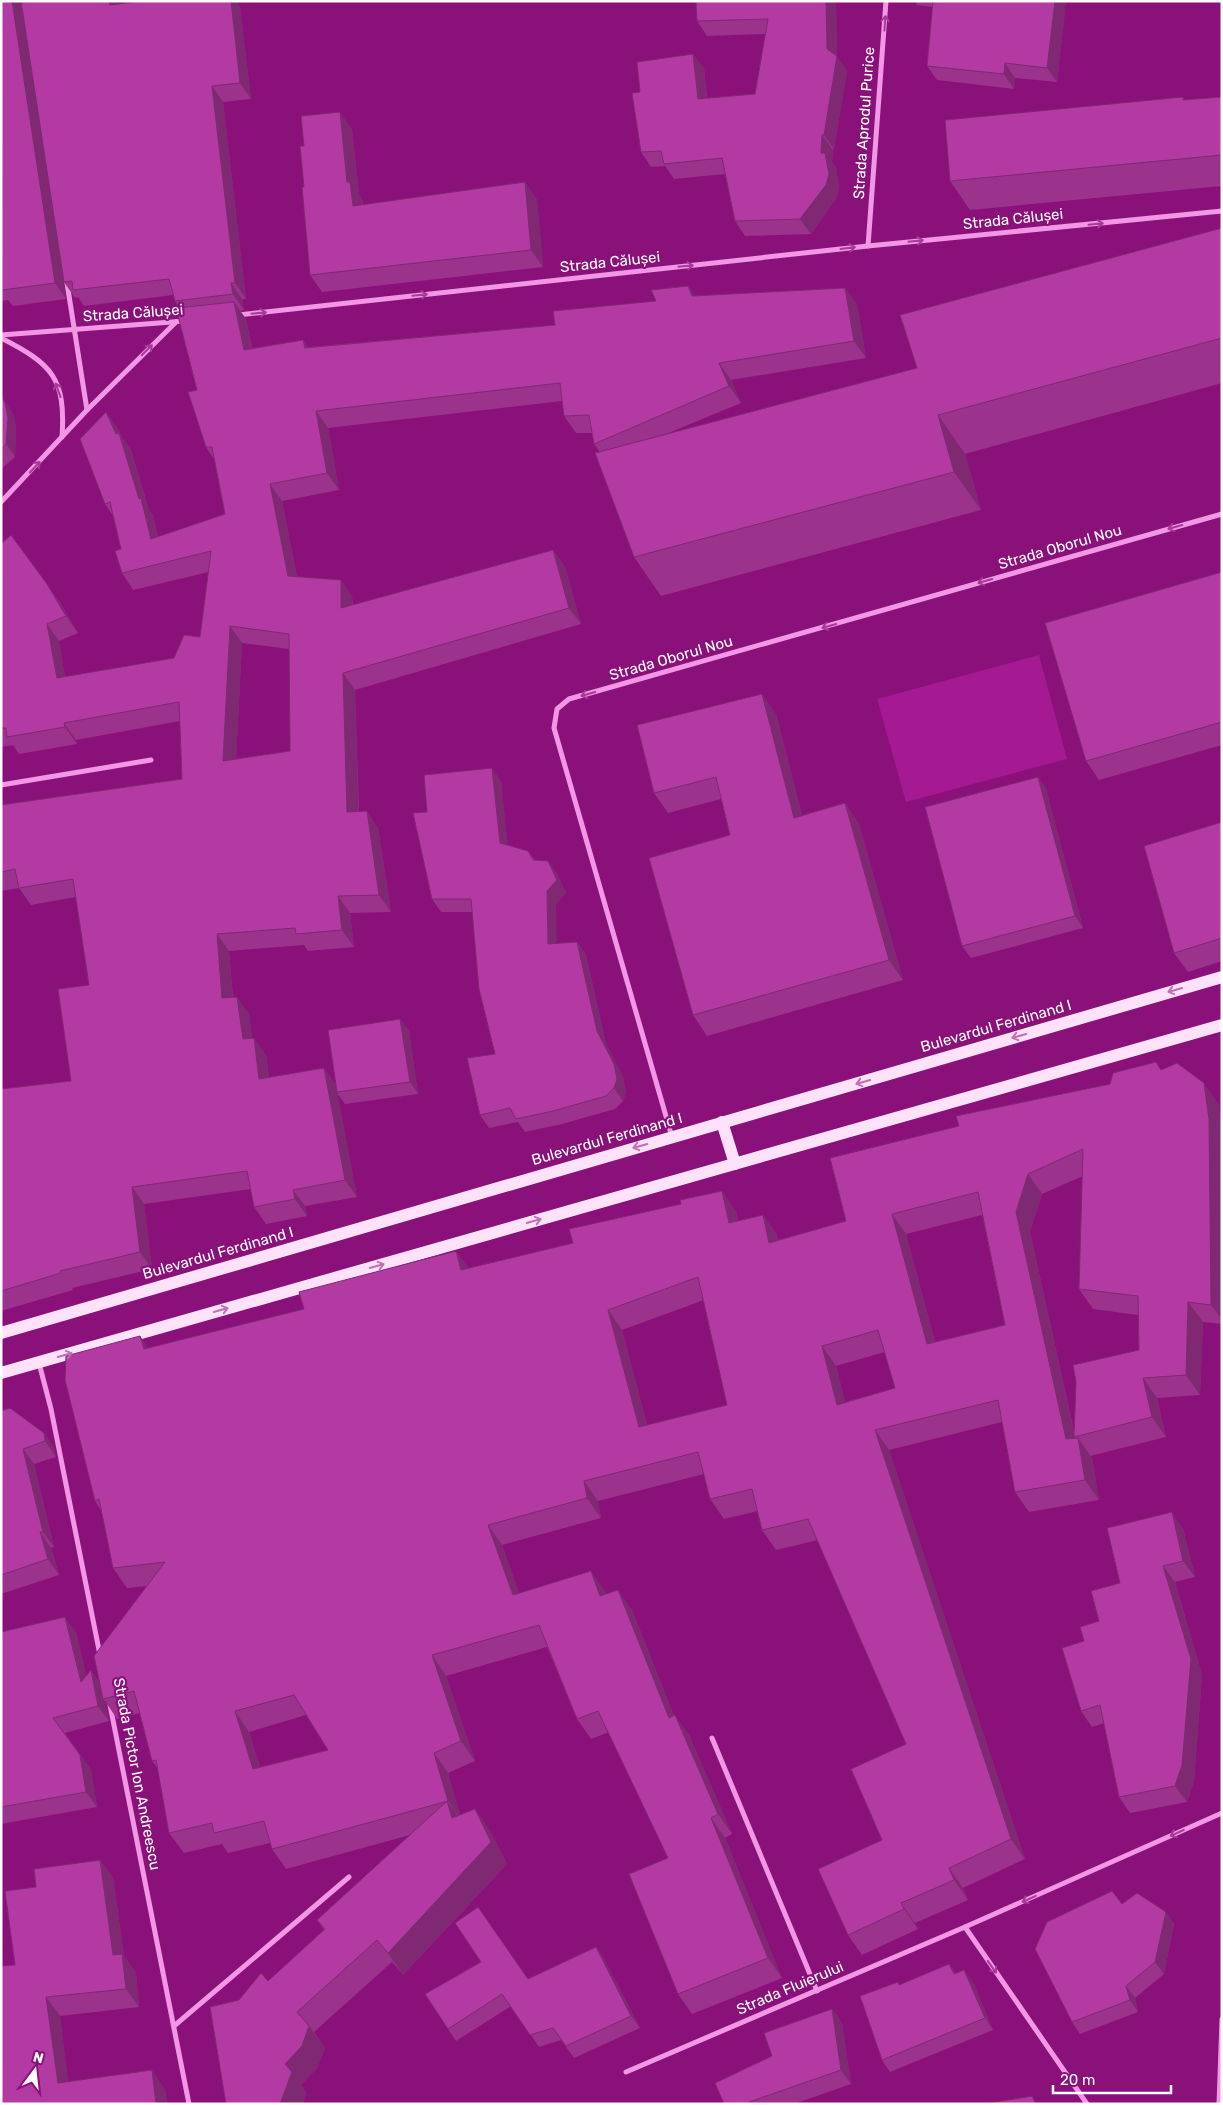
<svg xmlns="http://www.w3.org/2000/svg" width="1223" height="2105" font-family="Rubik,sans-serif">
<rect width="100%" height="100%" fill="#8a1179"/>
<path fill="#a51992" d="M1039 655 1067 759 906 802 877 699Z"/>
<g fill="none" stroke-linecap="round" stroke-linejoin="round">
<g stroke="#f197e5" stroke-width="5">
<path d="M868 246 886 1"/>
<path d="M67 283 87 410"/>
<path d="M238 315 868 246 1222 211"/>
<path d="M1 335 185 321"/>
<path d="M1 338C52 364 66 378 62 437"/>
<path d="M1 502 87 410 176 322"/>
<path d="M1 785 151 760"/>
<path d="M672 1137 554 728 557 709 569 699 1222 514"/>
<path d="M39 1363 51 1409 100 1655"/>
<path d="M110 1705 189 2104"/>
<path d="M712 1738 817 1991"/>
<path d="M965 1927 1087 2104"/>
<path d="M174 2026 349 1877"/>
<path d="M626 2072 965 1927 1222 1813"/>
<path d="M1219 2104 1222 2019"/>
</g>
<g stroke="#ffe2f9" stroke-width="12">
<path d="M722 1122 735 1164"/>
<path d="M1 1333 1222 977"/>
<path d="M1 1373 1222 1025"/>
</g>
</g>
<g fill="#9b328c" fill-rule="evenodd">
<path d="M1 1H118V4L240 7 251 99 223 102 246 299H242L244 310 240 311 246 319 252 348 303 340 308 347 555 325 656 301 688 286 695 296 845 288 857 305 866 358 731 380 741 403 666 434 917 368 1222 228V383L965 454 981 510 661 596 634 557 600 452 594 444 592 433H576L564 416 562 401 328 428 339 490 282 501 297 577 341 580 352 597 353 605 553 550 565 567 581 624 355 690 359 811 378 828 391 912 350 913 354 947 308 951 304 945 229 951 233 997 249 1014 252 1039 266 1055 269 1078 324 1068 336 1085 400 1019 409 1031 418 1094 345 1104 337 1093 357 1197 305 1206 307 1216 266 1224 254 1207 251 1189 144 1204 152 1269 72 1288 73 1290 1 1311V1089L71 1081 89 985 76 897 31 905 19 888 1 891V805L182 779 180 721 76 740 77 744 19 754 13 745 1 747V544L59 601 78 633 59 641 65 677 174 658 200 637 209 572 133 590 122 573 121 549 113 516 105 504 106 412 118 429 122 437 131 450 149 510 153 515 158 537 225 514 214 459 206 447 197 390 179 308 175 301 173 295 84 306 78 297 75 298 64 282 22 5 66 299 13 306 8 300 1 301ZM242 643 289 649 290 751 236 759Z"/>
<path d="M696 1H836L837 57 847 71 834 149 833 150 832 162 836 167 839 188 836 199 811 234 745 236 735 221 725 174 674 179 665 166 651 167 641 152 640 92 704 68 707 98 755 94 765 34 707 36 697 21Z"/>
<path d="M915 1H1066L1057 82 1015 78 1014 89 937 80 927 66 933 7 917 5Z"/>
<path d="M1183 97 1185 100 1222 97V186L970 210 950 181Z"/>
<path d="M352 129 359 194 362 199 363 205 525 182 537 200 543 267 322 292 310 275 304 187V146Z"/>
<path d="M1 395 14 416 16 430 15 457 1 469Z"/>
<path d="M1222 572V745L1099 780 1086 761Z"/>
<path d="M776 714 802 815 845 803 859 824 903 980 707 1036 693 1015 730 835 721 799 668 813 654 793Z"/>
<path d="M1038 777 1046 789 1083 928 971 958 962 946Z"/>
<path d="M501 781 507 845 528 851 535 860 548 861 557 874 566 893 556 904V943L577 942 586 955 606 1044 623 1077 626 1092 623 1101 615 1109 562 1124 525 1132 518 1122 489 1128 480 1115 495 1054 472 912H441L432 899 427 812Z"/>
<path d="M1222 822V961L1188 972 1174 953Z"/>
<path d="M1162 1070 1218 1103 1222 1130V1324L1203 1322 1200 1395 1157 1398 1166 1437 1090 1456 1092 1458 1099 1500 1029 1512 1015 1492 1002 1422 889 1450 1025 1859 963 1888 968 1900 915 1923 918 1929 862 1955 848 1935 882 1840 906 1744 818 1540 776 1550 762 1530 758 1511 724 1519 710 1499 704 1474 598 1501 601 1518 502 1545 519 1593 605 1591 606 1594 632 1610 674 1716 689 1735 732 1834 725 1838 782 1978 692 2014 678 1994 668 1858 609 1732 591 1739 577 1719 547 1647 446 1676 475 1761 448 1773 460 1815 475 1809 490 1831 507 1864 403 1975 392 1962 314 2032 325 2048 317 2068 301 2085 307 2094 239 2000 268 1981 324 1930 317 1920 410 1835 286 1869 272 1849 270 1843 228 1853 222 1844 184 1853 169 1833 158 1769 152 1761 140 1713 117 1719 105 1701 109 1721 65 1733 91 1770 97 1807 1 1824V1632H76L86 1675 100 1683 147 1586 127 1588 113 1568 102 1512 95 1501 140 1336 147 1348 304 1309 456 1251 468 1268 736 1211 738 1221 763 1215 777 1235 778 1240 846 1221 959 1126ZM1083 1176 1079 1289 1093 1309 1138 1315 1139 1350 1074 1431 1030 1232 1042 1194ZM982 1215 1005 1325 935 1342 906 1234ZM704 1300 727 1405 647 1425 622 1330ZM885 1352 895 1388 845 1402 836 1366ZM306 1715 328 1750 260 1767 249 1732Z"/>
<path d="M1 1411 44 1433 54 1448 56 1457 34 1464 54 1547 51 1548 59 1575 1 1594Z"/>
<path d="M1183 1529 1195 1577 1175 1582 1202 1675 1194 1781 1187 1802 1130 1813 1119 1797 1104 1723 1092 1727 1081 1711 1084 1641 1099 1621 1120 1583Z"/>
<path d="M100 1860 113 1878 124 1956 136 1973 139 2007 60 2016 68 2081 165 2089 167 2104H1L15 1965 36 1887Z"/>
<path d="M1122 1904 1166 1912 1174 1924 1164 1974 1135 1998 1138 2012 1080 2034 1072 2022Z"/>
<path d="M596 1947 604 1959 640 2028 574 2058 561 2040 539 2047 511 2006 456 2041 425 1994 528 1979Z"/>
<path d="M949 1964 956 1973 973 1982 993 2030 890 2072 882 2060 900 1985Z"/>
<path d="M832 2009 842 2023 851 2084 794 2104H724Z"/>
</g>
<g fill="#7e2972">
<path d="M12 1H22V6L66 299 55 283Z"/>
<path d="M109 1H118L121 21 110 5Z"/>
<path d="M231 1H237L240 7 251 99 240 83Z"/>
<path d="M826 1H836L837 57 847 71 834 149 824 135 827 49Z"/>
<path d="M1055 1H1066L1057 82 1047 68Z"/>
<path d="M693 54 704 68 708 114 698 99Z"/>
<path d="M1005 63 1015 78 1014 89 1004 74Z"/>
<path d="M212 86 223 102 246 299 235 283Z"/>
<path d="M340 112 352 129 359 194 362 199 365 223 353 206 347 182Z"/>
<path d="M822 135 833 150 832 162 836 167 839 188 836 199 811 234 800 219 821 153Z"/>
<path d="M525 182 537 200 543 267 531 250Z"/>
<path d="M231 283 242 299 244 310 233 294Z"/>
<path d="M688 286 700 303 692 296Z"/>
<path d="M845 288 857 305 866 358 854 341Z"/>
<path d="M234 302 246 319 255 367 244 350Z"/>
<path d="M303 340 315 357 305 348Z"/>
<path d="M719 363 731 380 741 403 729 386Z"/>
<path d="M1 395 14 416 16 430 15 457 6 444Z"/>
<path d="M316 411 328 428 339 490 327 473Z"/>
<path d="M106 412 118 429 122 437 131 450 149 510 153 515 163 556 151 539 139 499 116 434Z"/>
<path d="M938 415 965 454 981 510 954 472Z"/>
<path d="M270 484 282 501 300 593 288 576Z"/>
<path d="M553 550 565 567 581 624 569 608Z"/>
<path d="M341 580 352 597 353 625 341 608Z"/>
<path d="M47 584 59 601 78 633 66 616Z"/>
<path d="M47 624 59 641 68 695 57 678Z"/>
<path d="M230 626 242 643 235 778 223 761Z"/>
<path d="M343 673 355 690 359 829 347 812Z"/>
<path d="M762 694 776 714 808 838 794 818Z"/>
<path d="M64 723 76 740 77 744 65 727Z"/>
<path d="M492 768 501 781 509 856 500 843Z"/>
<path d="M1038 777 1046 789 1083 928 1075 916Z"/>
<path d="M845 803 859 824 903 980 889 960Z"/>
<path d="M367 811 378 828 391 912 379 895Z"/>
<path d="M548 861 557 874 566 893 556 904 557 957 548 944 547 891Z"/>
<path d="M338 896 350 913 354 947 342 930Z"/>
<path d="M217 934 229 951 234 1015 222 998Z"/>
<path d="M577 942 586 955 606 1044 623 1077 626 1092 623 1101 614 1088 597 1031Z"/>
<path d="M237 997 249 1014 254 1056 243 1039Z"/>
<path d="M400 1019 409 1031 418 1094 410 1082Z"/>
<path d="M254 1038 266 1055 271 1096 259 1079Z"/>
<path d="M324 1068 336 1085 357 1197 345 1180Z"/>
<path d="M1204 1083 1218 1103 1222 1130V1319L1211 1305Z"/>
<path d="M1028 1174 1042 1194 1030 1232 1075 1437H1074L1076 1440 1066 1439 1016 1212Z"/>
<path d="M132 1187 144 1204 152 1269 140 1252Z"/>
<path d="M293 1190 305 1206 307 1216 295 1199Z"/>
<path d="M722 1191 736 1211 743 1243 729 1223Z"/>
<path d="M892 1214 906 1234 941 1364 927 1344Z"/>
<path d="M763 1215 777 1235 783 1263 769 1243Z"/>
<path d="M456 1251 470 1271 461 1270Z"/>
<path d="M1188 1302 1203 1322 1200 1395 1186 1375Z"/>
<path d="M608 1310 622 1330 653 1447 639 1427Z"/>
<path d="M140 1336 154 1356 144 1349Z"/>
<path d="M822 1346 836 1366 851 1425 837 1405Z"/>
<path d="M1143 1378 1157 1398 1166 1437 1152 1417Z"/>
<path d="M875 1430 889 1450 1025 1859 1011 1839Z"/>
<path d="M44 1433 54 1448 56 1457 45 1441Z"/>
<path d="M1078 1438 1092 1458 1099 1500 1085 1480Z"/>
<path d="M23 1449 34 1464 54 1547 43 1532Z"/>
<path d="M584 1481 598 1501 601 1518 587 1498Z"/>
<path d="M1172 1512 1183 1529 1195 1577 1183 1561Z"/>
<path d="M488 1525 502 1545 527 1615 513 1595Z"/>
<path d="M40 1532 51 1548 59 1575 48 1559Z"/>
<path d="M1163 1566 1175 1582 1202 1675 1194 1781 1187 1802 1175 1786Z"/>
<path d="M591 1571 605 1591 614 1616 600 1596Z"/>
<path d="M618 1590 632 1610 683 1738 669 1718Z"/>
<path d="M65 1617 76 1632 92 1698 81 1682Z"/>
<path d="M432 1655 446 1676 475 1761 461 1741Z"/>
<path d="M91 1670 101 1685 103 1699 105 1701 109 1721 98 1706Z"/>
<path d="M235 1711 249 1732 267 1789 253 1769Z"/>
<path d="M675 1715 689 1735 732 1834 718 1814Z"/>
<path d="M434 1753 448 1773 462 1821 448 1801Z"/>
<path d="M80 1755 91 1770 97 1807 86 1792Z"/>
<path d="M447 1801 463 1823 452 1818Z"/>
<path d="M475 1809 490 1831 507 1864 403 1975 388 1953Z"/>
<path d="M711 1818 725 1838 782 1978 768 1958Z"/>
<path d="M100 1860 113 1878 124 1956 136 1973 139 2007 126 1989 113 1955Z"/>
<path d="M949 1868 963 1888 968 1900 954 1880Z"/>
<path d="M901 1903 915 1923 918 1929 904 1909Z"/>
<path d="M1166 1912 1174 1924 1164 1974 1155 1962Z"/>
<path d="M596 1947 604 1959 640 2028 631 2016Z"/>
<path d="M949 1964 958 1976 954 1974Z"/>
<path d="M964 1970 973 1982 993 2030 985 2018Z"/>
<path d="M1126 1986 1135 1998 1138 2012 1130 2000Z"/>
<path d="M46 1997 60 2016 71 2102 58 2083Z"/>
<path d="M832 2009 842 2023 851 2084 841 2070Z"/>
<path d="M309 2026 325 2048 317 2068 301 2085 307 2094 303 2104H280L285 2064Z"/>
<path d="M152 2070 165 2089 167 2104H156Z"/>
</g>
<g fill="#b43aa3" stroke="#7e2972" fill-rule="evenodd">
<path d="M1 1H12L55 283 2 290Z"/>
<path d="M21 1H109L110 5 142 1H231L240 83 212 86 235 283H231L233 294 175 301 169 279 73 290 72 281 64 282Z"/>
<path d="M696 1H826L827 49 837 56 824 135H822L821 153H825L829 174 826 185 800 219 735 221 722 158 664 164 661 151 641 152 632 93 640 92 637 62 693 54 698 99 755 94 768 19 697 21Z"/>
<path d="M933 1H1055L1047 68 1005 63 1004 74 927 66Z"/>
<path d="M1183 97V100L1222 97V155L950 181 945 120Z"/>
<path d="M340 112 347 182H350L353 206 525 182 531 250 310 275 302 187H304L300 146H304L301 116Z"/>
<path d="M1222 228V338L938 415 954 472 634 557 595 453 917 368 900 315Z"/>
<path d="M688 286 692 296 845 288 854 341 719 363 729 386 594 444 589 415 564 416 560 383 316 411 327 473 270 484 288 576 341 580V608L553 550 569 608 343 673 347 812 367 811 379 895 338 896 342 930 296 934 295 928 217 934 222 998 237 997 243 1039 254 1038 259 1079 324 1068 345 1180 293 1190 295 1199 254 1207 247 1171 132 1187 140 1252 60 1271 61 1273 1 1291V1089L71 1081 58 989 89 985 73 879 19 888 15 869 1 872V805L182 779 179 702 64 723 65 727 7 737 6 728H1V544L11 535 47 584 66 616 47 624 57 678 174 658 184 635 200 637 211 551 122 573 115 551 121 549 110 502 105 504 80 439 106 412 116 434 119 433 139 499 141 498 151 539 225 514 212 447H206L188 392 197 390 176 308 234 302 244 350 303 340 305 348 555 325 553 311 656 301 651 290ZM230 626 289 634 290 751 223 761Z"/>
<path d="M1 397 5 403 8 418 6 444 1 449Z"/>
<path d="M1222 572V722L1086 761 1045 623Z"/>
<path d="M762 694 794 818 845 803 889 960 693 1015 649 858 730 835 716 777 654 793 637 725Z"/>
<path d="M492 768 500 843 528 851 533 860 548 861 557 880 547 891 548 944 577 942 597 1031 614 1064 617 1079 614 1088 606 1096 553 1111 516 1119 510 1108 480 1115 467 1058 495 1054 479 989 471 899H432L413 813 427 812 424 775Z"/>
<path d="M1038 777 1075 916 962 946 925 807Z"/>
<path d="M1222 822V938L1174 953 1144 846Z"/>
<path d="M400 1019 410 1082 337 1092 328 1030Z"/>
<path d="M1156 1062 1161 1070 1177 1063 1204 1083 1209 1119 1211 1305 1188 1302 1186 1375 1143 1378 1152 1417 1074 1437 1076 1382 1073 1365 1139 1350 1138 1296 1079 1289 1083 1149 1028 1174 1016 1212 1066 1439 1078 1438 1085 1480 1015 1492 998 1400 875 1430 1011 1839 949 1868 954 1880 901 1903 904 1909 848 1935 818 1869 882 1840 851 1769 906 1744 808 1519 762 1530 752 1489 710 1499 698 1452 584 1481 587 1498 488 1525 513 1595 591 1571 600 1596 618 1590 669 1718 675 1715 718 1814 711 1818 768 1958 678 1994 629 1874 668 1858 598 1711 577 1719 539 1625 432 1655 461 1741 434 1753 448 1801 272 1849 264 1821 214 1833 212 1823 169 1833 156 1760 152 1761 134 1691 103 1699 94 1656 165 1562 113 1568 99 1499 95 1501 65 1380 66 1356 140 1336 144 1349 304 1309 299 1292 456 1251 461 1270 573 1243 569 1229 681 1204 680 1200 722 1191 729 1223 763 1215 769 1243 846 1221 830 1158 959 1126 956 1116 1110 1084 1113 1073ZM978 1192 1005 1325 927 1344 892 1214ZM698 1277 727 1405 639 1427 608 1310ZM878 1330 895 1388 837 1405 822 1346ZM294 1695 328 1750 253 1769 235 1711Z"/>
<path d="M10 1408 44 1433 45 1441 23 1449 43 1532H40L48 1559 1 1575V1411Z"/>
<path d="M1172 1512 1183 1561 1163 1566 1191 1659 1182 1765 1175 1786 1119 1797 1100 1705 1081 1711 1062 1648 1084 1641 1080 1627 1099 1621 1091 1591 1120 1583 1107 1528Z"/>
<path d="M65 1617 81 1682 91 1670 98 1706 53 1718 80 1755 86 1792 1 1807V1632Z"/>
<path d="M447 1801 452 1818 475 1809 491 1842 388 1953 377 1940 297 2012 309 2026 302 2046 285 2064 292 2072 280 2104H226L210 2007 239 2000 261 1973 268 1981 325 1929 317 1920Z"/>
<path d="M100 1860 113 1955 122 1954 126 1989 46 1997 58 2083 152 2070 156 2104H1V1966L15 1965 5 1891 36 1887 34 1869Z"/>
<path d="M1112 1891 1122 1904 1137 1893 1166 1912 1155 1962 1126 1986 1130 2000 1072 2022 1035 1949 1047 1922Z"/>
<path d="M478 1907 528 1979 596 1947 631 2016 566 2046 553 2028 530 2035 502 1994 448 2029 425 1994 481 1962 455 1923Z"/>
<path d="M949 1964 954 1974 964 1970 985 2018 882 2060 860 1996 898 1982 899 1985Z"/>
<path d="M832 2009 841 2070 749 2102 750 2104H724L715 2083 772 2056 764 2033Z"/>
<path d="M1032 2096 1036 2104H984Z"/>
</g>
<defs><path id="oneway-shaft" d="M-6 0H5M1.5-3L5.5 0L1.5 3" fill="none" stroke-width="1.6" stroke-linecap="round" stroke-linejoin="round" transform="scale(1.25)"/></defs>
<g stroke="#a93999">
<use href="#oneway-shaft" transform="translate(885 23) rotate(-86)"/>
<use href="#oneway-shaft" transform="translate(1096 224) rotate(-6)"/>
<use href="#oneway-shaft" transform="translate(916 241) rotate(-6)"/>
<use href="#oneway-shaft" transform="translate(848 248) rotate(-7)"/>
<use href="#oneway-shaft" transform="translate(686 266) rotate(-6)"/>
<use href="#oneway-shaft" transform="translate(420 295) rotate(-6)"/>
<use href="#oneway-shaft" transform="translate(259 313) rotate(-6)"/>
<use href="#oneway-shaft" transform="translate(147 350) rotate(-45)"/>
<use href="#oneway-shaft" transform="translate(58 390) rotate(-110)"/>
<use href="#oneway-shaft" transform="translate(35 467) rotate(-47)"/>
<use href="#oneway-shaft" transform="translate(1175 527) rotate(164)"/>
<use href="#oneway-shaft" transform="translate(985 581) rotate(164)"/>
<use href="#oneway-shaft" transform="translate(829 626) rotate(164)"/>
<use href="#oneway-shaft" transform="translate(588 694) rotate(164)"/>
<use href="#oneway-shaft" transform="translate(1177 1833) rotate(156)"/>
<use href="#oneway-shaft" transform="translate(1029 1899) rotate(156)"/>
<use href="#oneway-shaft" transform="translate(992 1967) rotate(55)"/>
</g>
<g stroke="#bf6fb3">
<use href="#oneway-shaft" transform="translate(1175 990) rotate(164)"/>
<use href="#oneway-shaft" transform="translate(1019 1036) rotate(164)"/>
<use href="#oneway-shaft" transform="translate(863 1082) rotate(164)"/>
<use href="#oneway-shaft" transform="translate(640 1146) rotate(164)"/>
<use href="#oneway-shaft" transform="translate(534 1221) rotate(-16)"/>
<use href="#oneway-shaft" transform="translate(377 1266) rotate(-16)"/>
<use href="#oneway-shaft" transform="translate(221 1310) rotate(-16)"/>
<use href="#oneway-shaft" transform="translate(65 1355) rotate(-16)"/>
</g>
<g text-anchor="middle" dominant-baseline="central" stroke-width="4.5" stroke-linejoin="round" paint-order="stroke">
<g font-size="15" fill="#fff" stroke="#8a1179">
<text transform="translate(864 123) rotate(-86)">Strada Aprodul Purice</text>
<text transform="translate(1013 219) rotate(-6)">Strada Călușei</text>
<text transform="translate(610 262) rotate(-6)">Strada Călușei</text>
<text transform="translate(133 313) rotate(-4)">Strada Călușei</text>
<text transform="translate(1060 547) rotate(-16)">Strada Oborul Nou</text>
<text transform="translate(671 658) rotate(-16)">Strada Oborul Nou</text>
<text transform="translate(996 1026) rotate(-16)">Bulevardul Ferdinand I</text>
<text transform="translate(607 1139) rotate(-16)">Bulevardul Ferdinand I</text>
<text transform="translate(218 1253) rotate(-16)">Bulevardul Ferdinand I</text>
<text transform="translate(137 1774) rotate(79)">Strada Pictor Ion Andreescu</text>
<text transform="translate(790 1988) rotate(-23)">Strada Fluierului</text>
</g>
</g>
<rect width="1223" height="2105" fill="none" stroke="#ffffff" stroke-width="5"/>
<g transform="translate(35 2070) rotate(15)" stroke="#8a1179" stroke-width="4" paint-order="stroke">
<path d="M0-4L9 19L0 12L-9 19Z" fill="#ffffff"/>
<text y="-8" font-size="14" font-weight="bold" text-anchor="middle" fill="#ffffff">N</text>
</g>
<path d="M1053 2085v8h118v-8" fill="none" stroke="#ffffff" stroke-width="2.5"/>
<text x="1060" y="2085" font-size="15" fill="#ffffff" stroke="#8a1179" stroke-width="4" paint-order="stroke">20 m</text>
</svg>
